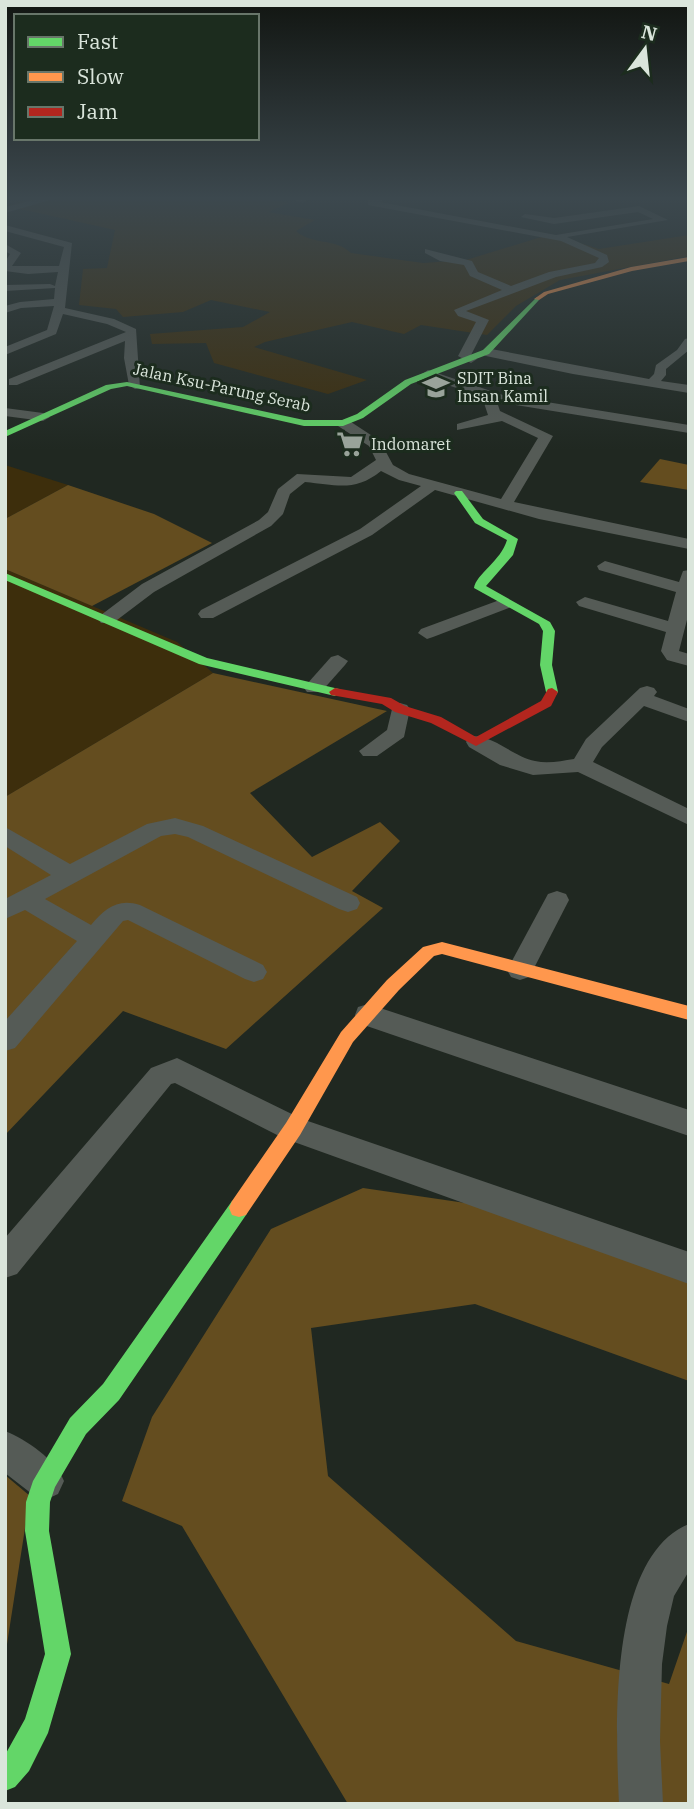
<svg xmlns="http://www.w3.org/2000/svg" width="694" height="1809" font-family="'IBM Plex Serif',serif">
<rect width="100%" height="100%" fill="#202821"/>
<g fill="#3d2e0c">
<path d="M35 197H255L289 203 268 212 315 220 296 231C311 245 336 238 351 253L423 263 466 260 551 234 599 249 689 235V256L560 280 516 306 487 335 421 325 404 334 352 322 265 342 254 347 367 380 328 394 214 363 206 343 152 344 150 334 243 327 270 312 211 300 183 312 123 317 116 309 79 305 83 269 107 268 115 230 7 206Z"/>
<path d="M5 465 68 485 5 519Z"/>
<path d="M5 569 177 642 213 673 5 797Z"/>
</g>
<g fill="#644d1f">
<path d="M660 459 689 465V490L640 482Z"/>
<path d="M68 485 154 514 212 543 92 606 5 569V519Z"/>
<path d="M213 673 387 711 250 793 312 857 380 822 400 841 352 891 383 908 226 1049 123 1011 5 1135V797Z"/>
<path d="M363 1188 533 1213 689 1263V1381L475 1304 311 1328 328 1476 516 1641 669 1684 689 1626V1804H348L182 1526 122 1501 152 1417 271 1229Z"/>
<path d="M5 1475 30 1496 5 1657Z"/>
</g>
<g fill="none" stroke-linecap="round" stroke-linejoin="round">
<g fill="#555b56" fill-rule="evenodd">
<path d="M45 197H60L5 213V207Z"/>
<path d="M287 197 307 200 303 203Z"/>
<path d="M376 197H387L380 202 556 235 653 219 638 212 554 224 521 217 525 214 554 218 639 206 668 220 567 237 607 255 609 262 602 267 556 277 466 311 489 320 471 355 477 359 471 363 458 356 476 322 458 316 454 310 502 290 470 276 464 265 440 261 425 253V249L472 261 478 272 511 286 549 272 595 263 599 258 561 241 368 205V201Z"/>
<path d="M5 225 72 243 65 308 114 319 136 329 140 388 135 389 129 385 124 358 125 341 17 385H9V379L126 332 107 324 63 314 56 334 5 355V347L47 330 54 306 21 308 5 313V306L20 302 54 299 55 288 5 291V285L50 284 55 286 58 272 28 274 5 271V262L10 254 5 251V244L21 253 12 266H59L64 247 5 231Z"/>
<path d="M689 338V350L666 369V375L661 381 689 385V393L573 374 486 356 480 352 486 348 649 379 654 374 656 365 677 350 685 339Z"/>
<path d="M428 370 503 395 689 425V433L503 403 498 405 500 411 553 436 514 502 689 539V549L539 519 435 490 372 535 213 618H201L198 614 201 610 360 529 421 486 399 480 381 471C355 492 337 485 305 482L290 494 283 514 271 526 154 592 113 623H101L98 619 101 615 142 584 259 520 268 512 278 489 297 474 351 477 376 460 369 446 338 426V420H348L380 441 393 465 409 474 501 499 538 438 502 421 457 430V424L488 415 484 403 489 399 424 377 422 374Z"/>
<path d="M5 408 43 413 50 417 43 421 5 416Z"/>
<path d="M605 561 679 582 683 571 689 570V612L679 651 689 654V666L667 660 661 651 666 632 579 606 576 602 585 597 668 621 676 592 599 570 597 566Z"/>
<path d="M505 598 514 603 511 607 433 637 427 639 418 633 421 629Z"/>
<path d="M338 655 348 661 345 665 321 692H307L304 688 307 684 331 657Z"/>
<path d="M647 686 654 688 657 692 654 696 689 709V722L644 706 602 747 593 762 689 809V825L578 772 533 775 500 765 469 747 466 742 469 737C490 732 513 757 535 761 548 764 561 761 574 759L586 739 640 688Z"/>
<path d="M400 703 407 705 410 709 404 737 377 756H363L359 751 387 730 393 705Z"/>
<path d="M175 818 203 826 357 897 360 903 357 909 348 912 339 909 188 837 175 834 161 836 45 899 91 925C105 909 117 898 140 905L263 965 267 972 263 979 254 982 245 979 128 920 123 921 15 1048 5 1051V1021L77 941 25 910 5 919V899L51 875 5 846V827L70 864 147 824Z"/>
<path d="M557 891 566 894 569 900 533 970 529 977 520 980 511 977 507 970 548 894Z"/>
<path d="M368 1004 689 1110V1136L358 1023 355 1015 358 1007Z"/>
<path d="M177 1058 302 1119 689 1252V1284L283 1138 175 1083 171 1084 17 1274 5 1278V1238L151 1068Z"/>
<path d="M5 1431C27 1440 55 1459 64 1481L58 1494 45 1500 32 1494 5 1473Z"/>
<path d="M689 1524V1571L674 1596 667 1626 662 1664 660 1741 663 1804H619C616 1731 607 1557 689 1524Z"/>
</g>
<g fill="#63d668" fill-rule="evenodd">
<path d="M537 297 539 300 489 354 411 384 363 418 343 426H304L127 386 111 389 5 437V431L106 385 127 382 304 420H342L357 414 405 380 483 350Z"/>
<path d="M456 491H462L483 519 518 539 513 555 486 586 550 622 555 631 552 665 558 692 556 695 552 696 546 692 540 665 543 631 539 624 474 588C476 574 501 561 507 540L475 523 454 493Z"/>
<path d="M5 573 207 658 339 689 341 692 335 696 199 664 5 580Z"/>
<path d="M239 1199 246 1201 249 1208 246 1215 119 1400 86 1434 55 1487 50 1502 49 1531 71 1654 48 1733 29 1771 15 1787 5 1791V1755L25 1719 45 1654 25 1531 26 1502 33 1481 70 1418 103 1384 232 1201Z"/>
</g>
<g fill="#ff974d" fill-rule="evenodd">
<path d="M689 257V261L632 271 548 294 539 300 534 299 544 292 631 267Z"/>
<path d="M442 942 689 1006V1020L442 954 434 956 399 990 353 1042 300 1135 246 1215 239 1217 232 1215 229 1208 232 1201 286 1123 341 1032 387 980 423 947Z"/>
</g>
<path fill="#b3261e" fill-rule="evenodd" d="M335 688 391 698 405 706 441 717 476 737 541 701 548 689 552 688 558 692 551 706 476 746 431 723 395 712 382 704 331 695 329 692Z"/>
</g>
<linearGradient id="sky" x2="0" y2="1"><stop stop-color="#121612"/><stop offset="0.44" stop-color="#3c484e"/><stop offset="1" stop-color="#3c484e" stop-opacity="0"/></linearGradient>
<rect width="694" height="450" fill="url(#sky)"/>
<defs>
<symbol id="school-bare" viewBox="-9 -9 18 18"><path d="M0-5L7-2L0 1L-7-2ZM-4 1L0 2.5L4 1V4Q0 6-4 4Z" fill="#99a39a" stroke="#1c2c1e" stroke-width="2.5" paint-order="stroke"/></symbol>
<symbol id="supermarket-bare" viewBox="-9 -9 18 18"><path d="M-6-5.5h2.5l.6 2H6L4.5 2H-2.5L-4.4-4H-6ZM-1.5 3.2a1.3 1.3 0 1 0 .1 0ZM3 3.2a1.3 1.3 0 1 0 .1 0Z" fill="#99a39a" stroke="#1c2c1e" stroke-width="2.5" paint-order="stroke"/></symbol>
</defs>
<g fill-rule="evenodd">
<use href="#school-bare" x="417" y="368" width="38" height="38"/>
<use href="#supermarket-bare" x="331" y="425" width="38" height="38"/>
</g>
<g text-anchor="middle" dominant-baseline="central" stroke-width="6" stroke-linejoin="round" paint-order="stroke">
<g font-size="16" fill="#dae5db" stroke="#1c2c1e" text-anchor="start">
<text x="457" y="378">SDIT Bina<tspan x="457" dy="18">Insan Kamil</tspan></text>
<text x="371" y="444">Indomaret</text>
</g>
<g font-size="16" fill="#dae5db" stroke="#1c2c1e">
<text transform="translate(222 387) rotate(12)">Jalan Ksu-Parung Serab</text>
</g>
</g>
<rect width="694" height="1809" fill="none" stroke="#dae5db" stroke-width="14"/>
<rect x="14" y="14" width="245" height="126" fill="#1c2c1e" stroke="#68766a" stroke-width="2"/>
<rect x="28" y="37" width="35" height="10" fill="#63d668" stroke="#68766a" stroke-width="2"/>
<text x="77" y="49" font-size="21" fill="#dae5db">Fast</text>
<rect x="28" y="72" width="35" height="10" fill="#ff974d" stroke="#68766a" stroke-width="2"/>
<text x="77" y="84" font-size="21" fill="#dae5db">Slow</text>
<rect x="28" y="107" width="35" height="10" fill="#b3261e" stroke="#68766a" stroke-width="2"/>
<text x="77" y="119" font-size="21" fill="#dae5db">Jam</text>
<g transform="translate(645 49) rotate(15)" stroke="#1c2c1e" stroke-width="5" paint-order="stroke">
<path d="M0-5L12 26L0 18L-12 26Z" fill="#dae5db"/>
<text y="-10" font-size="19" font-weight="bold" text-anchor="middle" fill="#dae5db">N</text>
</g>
</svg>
